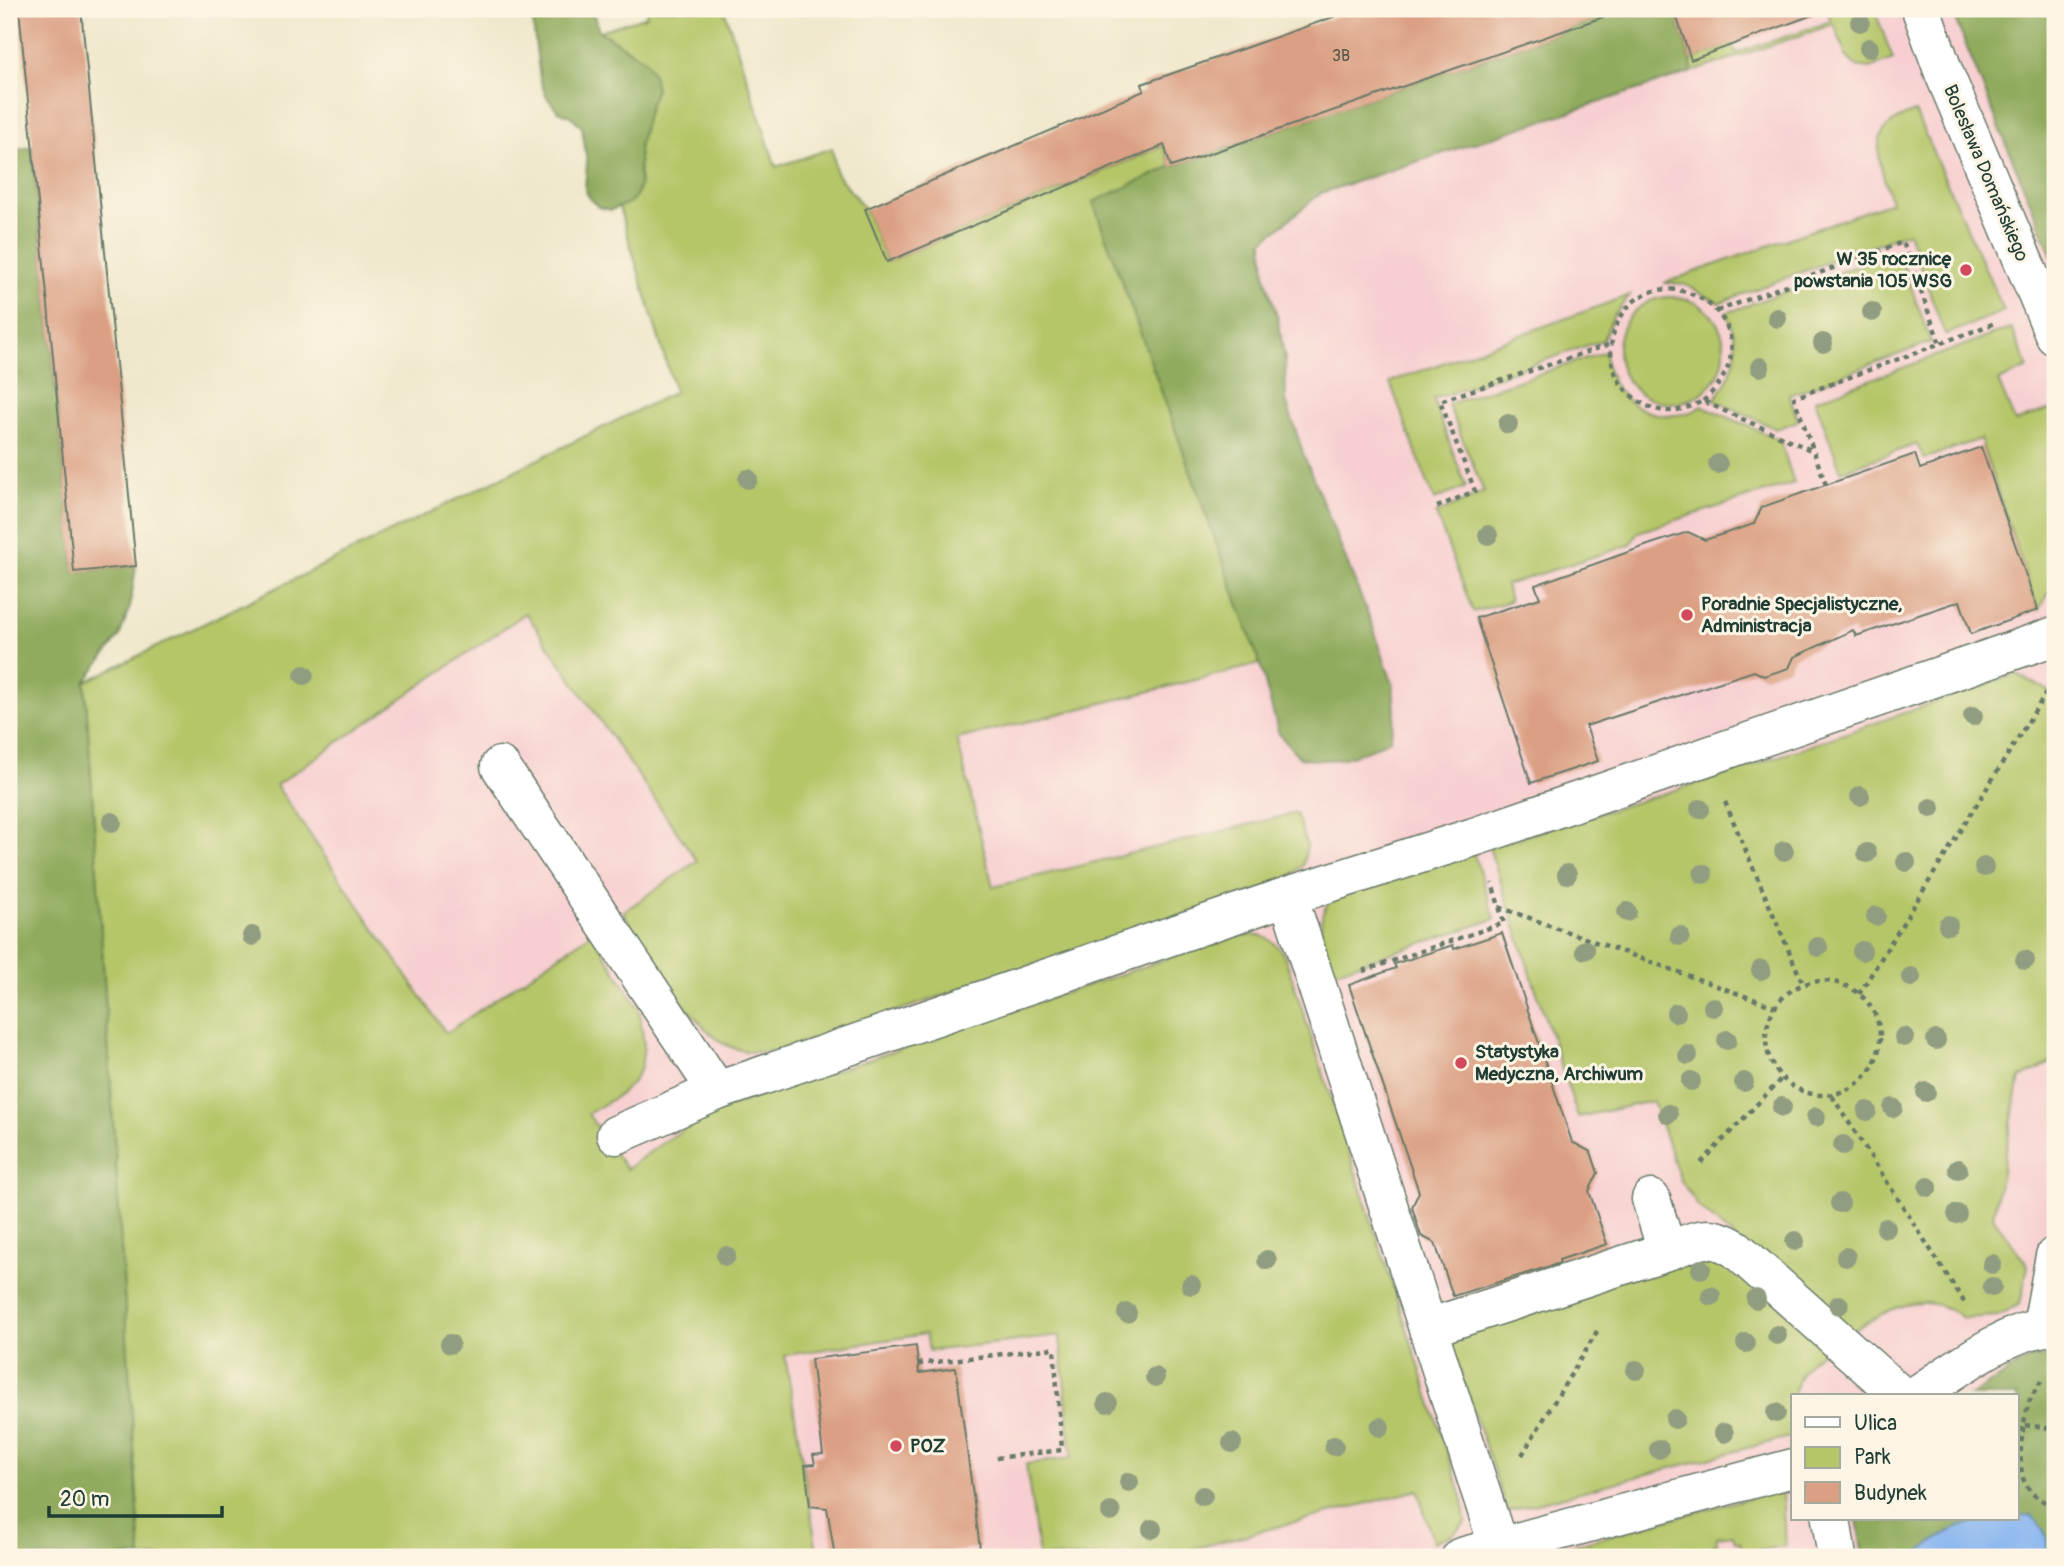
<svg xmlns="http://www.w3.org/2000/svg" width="2064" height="1566" font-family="Pangolin,sans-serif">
<rect width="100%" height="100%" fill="#fcf5e5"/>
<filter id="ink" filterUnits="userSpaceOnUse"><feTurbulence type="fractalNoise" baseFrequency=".0143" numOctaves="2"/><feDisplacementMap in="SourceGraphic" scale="14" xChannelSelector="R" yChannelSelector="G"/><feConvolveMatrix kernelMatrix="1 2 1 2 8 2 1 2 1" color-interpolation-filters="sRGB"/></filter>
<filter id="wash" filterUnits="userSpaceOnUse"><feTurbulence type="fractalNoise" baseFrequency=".00686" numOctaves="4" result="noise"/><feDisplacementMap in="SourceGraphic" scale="28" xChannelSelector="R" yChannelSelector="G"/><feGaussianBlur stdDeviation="1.57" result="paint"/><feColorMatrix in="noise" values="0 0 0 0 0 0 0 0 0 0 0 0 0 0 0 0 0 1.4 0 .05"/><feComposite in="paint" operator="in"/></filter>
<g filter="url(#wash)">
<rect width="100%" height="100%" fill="#f0e8cc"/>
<path fill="#f7cfd0" d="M1609 9H2038L2055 15V1356L2030 1358 1970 1396H1793V1519H1857L1863 1557H141L85 682 675 392 1171 167 1601 18Z"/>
<g fill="#b5c669" stroke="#6a824e" stroke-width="2">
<path d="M646 9H724L776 167 832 148 836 173 865 209 887 262 1164 146 1171 167 1094 202 1260 664 957 739 993 887 1296 813 1307 846 1303 865 1287 881 780 1050C761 1053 745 1054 727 1045 693 1029 644 946 623 912L697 861 526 613 276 785 446 1033 592 933 639 1009 644 1045 641 1068 632 1083 619 1095 588 1114 626 1169 665 1141 713 1112 1225 939C1253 933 1269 930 1285 957L1463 1500 1465 1523 1452 1535 1433 1542 1418 1490 1162 1557H1039L1026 1464 1072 1458 1060 1336 929 1351 926 1334 785 1355 818 1557H141L85 682 675 392 619 207C627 204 633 201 637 194 643 181 638 163 639 149 640 129 648 107 656 89L630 50 599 31 647 16Z"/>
<path d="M1840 9H1874L1893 59 1870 68 1856 66 1846 56 1834 24 1692 72 1691 60 1732 44 1736 53 1831 21 1828 13Z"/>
<path d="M1915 112 2004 311 1945 335 1908 232 1719 303 1684 284 1664 283 1891 202C1886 180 1866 142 1891 124 1898 119 1907 115 1915 112Z"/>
<path d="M1898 251 1931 342 1789 395 1798 421 1776 429 1714 400C1736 373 1743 345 1726 313Z"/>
<path d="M1630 295 1613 317 1603 340 1433 399 1466 487 1434 500 1390 382Z"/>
<circle cx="1671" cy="350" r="53"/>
<path d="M2011 328 2028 368 1998 381 2015 422 2046 410 2054 411 2055 415V584L2038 610 1980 439 1924 459 1917 444 1841 471 1815 400Z"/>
<path d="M1605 352C1608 391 1637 418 1676 415 1687 414 1694 412 1702 406L1780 440 1794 483 1638 532 1630 545 1506 585 1510 601 1473 612 1436 514 1484 492 1448 404Z"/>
<path d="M2016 674 2055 694V1061L2020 1078 1993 1217 2028 1266 2020 1304 1998 1316 1963 1318C1922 1285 1882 1313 1844 1336L1697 1205 1680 1179 1653 1101 1578 1117 1489 847 1731 773Z"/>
<path d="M1473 851 1495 919 1333 972C1325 948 1312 923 1330 900Z"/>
<path d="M1711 1252 1833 1345C1790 1369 1793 1391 1793 1436L1507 1511 1447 1333Z"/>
<path d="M1782 1489 1785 1546 1742 1553 1740 1542H1735L1733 1535 1717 1537V1544L1712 1546 1713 1557H1529Z"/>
</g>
<g fill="#90ab5d" stroke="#587448" stroke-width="2">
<path d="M531 9H592L599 31 646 61 653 74 656 89 650 103 639 146V186L636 196 629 203 611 210 598 207 589 197 585 189 587 163 582 127 571 116 558 111 546 96 540 79Z"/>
<path d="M1610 9H1674L1691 60 1692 72 1321 193 1263 241 1265 276 1278 320 1285 360 1286 401 1303 453 1373 627 1393 685 1395 713 1390 740C1355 756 1340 764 1300 758L1279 734 1260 664 1093 202 1171 167 1601 18Z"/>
<path d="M1951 9H2038L2055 15V263Z"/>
<path d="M32 147 74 572 136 566 130 607 119 637 85 682 141 1557H9V151Z"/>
<path d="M2055 1356V1557H1863L1857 1519H2017V1396H1970L2030 1358Z"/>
</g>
<path fill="#85b4f0" stroke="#527892" stroke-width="2" d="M2031 1515C2044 1527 2052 1540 2044 1557H1918L1921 1551C1957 1523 1972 1519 2017 1519V1516Z"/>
<g id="blocks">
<g fill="#dba084">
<path d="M19 9H81L136 566 74 572Z"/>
<path d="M1356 9H1605L1606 16 1171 167 1164 145 887 262 865 209 1144 91 1142 84Z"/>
<path d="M1674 9H1814L1815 14 1691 60Z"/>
<path d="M1981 447 2038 610 1971 634 1960 601 1856 636 1853 630 1794 657 1789 668 1764 676 1754 671 1586 726 1598 761 1531 783 1476 618 1540 598 1535 585 1651 544 1688 532 1705 540 1754 524 1762 507 1915 454 1920 469Z"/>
<path d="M1502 933 1572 1142 1591 1152 1598 1173 1589 1191 1607 1244 1559 1260 1560 1263 1453 1296 1435 1243 1421 1236 1412 1207 1419 1192 1349 985 1396 968 1394 964 1453 945 1454 949Z"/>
<path d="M916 1346 919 1373 956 1368 980 1548 916 1557H835L827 1508 810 1506 805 1465 815 1464 813 1455 823 1454 811 1359Z"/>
</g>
</g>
</g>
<g filter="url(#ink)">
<use href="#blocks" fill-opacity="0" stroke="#687969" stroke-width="2"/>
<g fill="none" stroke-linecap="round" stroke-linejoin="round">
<defs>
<g id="minor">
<path d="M1921 9 1944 73 2055 336"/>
<path d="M500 766 717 1091 1288 896 1477 836 2055 636"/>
<path d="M1288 896 1499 1548"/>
<path d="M616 1135 717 1091"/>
<path d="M1667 1251C1698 1241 1706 1231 1736 1249L1901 1396"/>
<path d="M2042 1327 2055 1256"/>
<path d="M1428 1328 1667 1251 1651 1199"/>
<path d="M1915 1396C1955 1371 2007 1328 2055 1326"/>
<path d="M1831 1519 1837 1557"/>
<path d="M1461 1557 1793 1468"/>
</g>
</defs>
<use href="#minor" stroke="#687969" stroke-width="41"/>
<g stroke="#687969" stroke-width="4.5" stroke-dasharray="5 5" stroke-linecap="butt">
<path d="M1717 311 1903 242 1940 344"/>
<path d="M1703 401C1786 327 1665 247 1622 315 1613 329 1609 344 1612 361 1615 387 1642 410 1667 411 1680 411 1692 406 1703 401L1813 451"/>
<path d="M1826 485 1794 398 1995 323"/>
<path d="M1437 507 1475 491 1440 401 1611 344"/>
<path d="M1725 802 1803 984"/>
<path d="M1499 907 1775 1007"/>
<path d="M1363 971 1504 923 1492 883"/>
<circle cx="1823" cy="1038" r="57"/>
<path d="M1859 994 2046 693"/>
<path d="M1832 1096 1966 1305"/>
<path d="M1701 1163 1782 1078"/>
<path d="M918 1364 1054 1348 1062 1450 996 1458"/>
<path d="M2041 1381C2038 1387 2033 1394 2030 1400 2023 1418 2016 1465 2025 1483 2031 1496 2043 1502 2055 1506"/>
<path d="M2025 1425 2055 1429"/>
<path d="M1522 1455 1599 1328"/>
</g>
<use href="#minor" stroke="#fff" stroke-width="38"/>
</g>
<g fill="#919d80">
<circle cx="1860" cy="22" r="10"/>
<circle cx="1869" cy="48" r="10"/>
<circle cx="1872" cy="312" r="10"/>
<circle cx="1777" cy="318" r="10"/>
<circle cx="1823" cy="343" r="10"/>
<circle cx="1760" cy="367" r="10"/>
<circle cx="1508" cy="424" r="10"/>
<circle cx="1718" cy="464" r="10"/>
<circle cx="748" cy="479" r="10"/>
<circle cx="1488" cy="535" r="10"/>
<circle cx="304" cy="675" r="10"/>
<circle cx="1973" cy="716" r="10"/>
<circle cx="1860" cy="796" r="10"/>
<circle cx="1931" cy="808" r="10"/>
<circle cx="1700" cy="809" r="10"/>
<circle cx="112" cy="822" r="10"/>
<circle cx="1784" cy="851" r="10"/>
<circle cx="1867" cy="853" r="10"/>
<circle cx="1906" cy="862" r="10"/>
<circle cx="1984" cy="867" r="10"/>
<circle cx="1567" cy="874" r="10"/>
<circle cx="1703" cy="874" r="10"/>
<circle cx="1627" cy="912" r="10"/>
<circle cx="1876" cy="916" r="10"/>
<circle cx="1948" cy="925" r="10"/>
<circle cx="252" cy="936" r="10"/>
<circle cx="1680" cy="936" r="10"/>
<circle cx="1818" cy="947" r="10"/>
<circle cx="1585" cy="950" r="10"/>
<circle cx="1862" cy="951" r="10"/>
<circle cx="2025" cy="960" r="10"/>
<circle cx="1761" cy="970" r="10"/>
<circle cx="1911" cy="977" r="10"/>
<circle cx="1713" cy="1007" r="10"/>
<circle cx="1676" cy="1013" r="10"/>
<circle cx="1904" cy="1037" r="10"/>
<circle cx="1727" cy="1040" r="10"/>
<circle cx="1936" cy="1040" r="10"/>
<circle cx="1688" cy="1055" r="10"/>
<circle cx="1691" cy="1081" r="10"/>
<circle cx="1744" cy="1082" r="10"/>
<circle cx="1926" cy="1092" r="10"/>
<circle cx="1782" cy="1107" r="10"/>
<circle cx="1893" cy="1108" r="10"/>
<circle cx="1867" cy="1111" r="10"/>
<circle cx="1668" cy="1114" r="10"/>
<circle cx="1816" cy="1117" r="10"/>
<circle cx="1843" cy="1145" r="10"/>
<circle cx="1958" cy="1169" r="10"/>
<circle cx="1928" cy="1187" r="10"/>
<circle cx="1840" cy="1203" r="10"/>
<circle cx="1957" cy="1214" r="10"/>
<circle cx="1886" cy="1228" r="10"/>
<circle cx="1795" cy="1241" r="10"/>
<circle cx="726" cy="1256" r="10"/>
<circle cx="1846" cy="1257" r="10"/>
<circle cx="1267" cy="1260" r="10"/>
<circle cx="1992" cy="1264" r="10"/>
<circle cx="1701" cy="1269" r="10"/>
<circle cx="1191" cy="1285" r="10"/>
<circle cx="1992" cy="1287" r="10"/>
<circle cx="1711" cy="1296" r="10"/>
<circle cx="1756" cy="1299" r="10"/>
<circle cx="1839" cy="1305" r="10"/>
<circle cx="1127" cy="1313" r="10"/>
<circle cx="1777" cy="1335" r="10"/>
<circle cx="1746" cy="1343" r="10"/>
<circle cx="450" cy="1344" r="10"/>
<circle cx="1636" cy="1370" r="10"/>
<circle cx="1155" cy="1377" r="10"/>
<circle cx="1107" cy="1403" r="10"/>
<circle cx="1776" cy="1413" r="10"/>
<circle cx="1675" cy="1419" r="10"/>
<circle cx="1380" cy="1427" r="10"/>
<circle cx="1724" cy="1433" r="10"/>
<circle cx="1232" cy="1443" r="10"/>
<circle cx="1334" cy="1446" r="10"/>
<circle cx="1659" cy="1449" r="10"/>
<circle cx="1129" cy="1482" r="10"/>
<circle cx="1203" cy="1496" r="10"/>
<circle cx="1111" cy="1512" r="10"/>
<circle cx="1152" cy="1529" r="10"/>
</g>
</g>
<g fill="#d1495b" stroke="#fcf5e5" stroke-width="2.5">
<circle cx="1966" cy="270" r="7"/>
<circle cx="1687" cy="615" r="7"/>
<circle cx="1461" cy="1063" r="7"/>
<circle cx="896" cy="1446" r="7"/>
</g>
<g text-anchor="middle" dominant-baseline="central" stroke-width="6" stroke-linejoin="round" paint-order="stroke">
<g font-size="16" fill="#4e5648">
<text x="1341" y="56">3B</text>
</g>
<g font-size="19" fill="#1f3d34" stroke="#fcf5e5">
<text transform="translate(1986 173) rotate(67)">Bolesława Domańskiego</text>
</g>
<g font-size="19" font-weight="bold" fill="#1f3d34" stroke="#fcf5e5" text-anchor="start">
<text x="1952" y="259" text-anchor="end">W 35 rocznicę<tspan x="1952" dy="22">powstania 105 WSG</tspan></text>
<text x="1701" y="604">Poradnie Specjalistyczne,<tspan x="1701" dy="22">Administracja</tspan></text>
<text x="1475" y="1052">Statystyka<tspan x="1475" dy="22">Medyczna, Archiwum</tspan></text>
<text x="910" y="1446">POZ</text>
</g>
</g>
<rect width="2064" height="1566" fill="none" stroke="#fcf5e5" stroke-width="35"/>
<rect x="1791" y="1394" width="228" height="126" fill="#fcf5e5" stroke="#a4ab9e" stroke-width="2"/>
<rect x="1805" y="1417" width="35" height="10" fill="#ffffff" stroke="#a4ab9e" stroke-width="2"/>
<text x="1854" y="1430" font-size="21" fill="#1f3d34">Ulica</text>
<rect x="1805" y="1447" width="35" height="21" fill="#b5c669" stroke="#a4ab9e" stroke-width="2"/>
<text x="1854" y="1464" font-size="21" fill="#1f3d34">Park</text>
<rect x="1805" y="1482" width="35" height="21" fill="#dba084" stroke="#a4ab9e" stroke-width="2"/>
<text x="1854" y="1500" font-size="21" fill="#1f3d34">Budynek</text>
<path d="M49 1506v10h173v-10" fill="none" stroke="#1f3d34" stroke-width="3.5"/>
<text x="60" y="1506" font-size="21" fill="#1f3d34" stroke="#fcf5e5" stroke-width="5" paint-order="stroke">20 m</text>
</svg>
